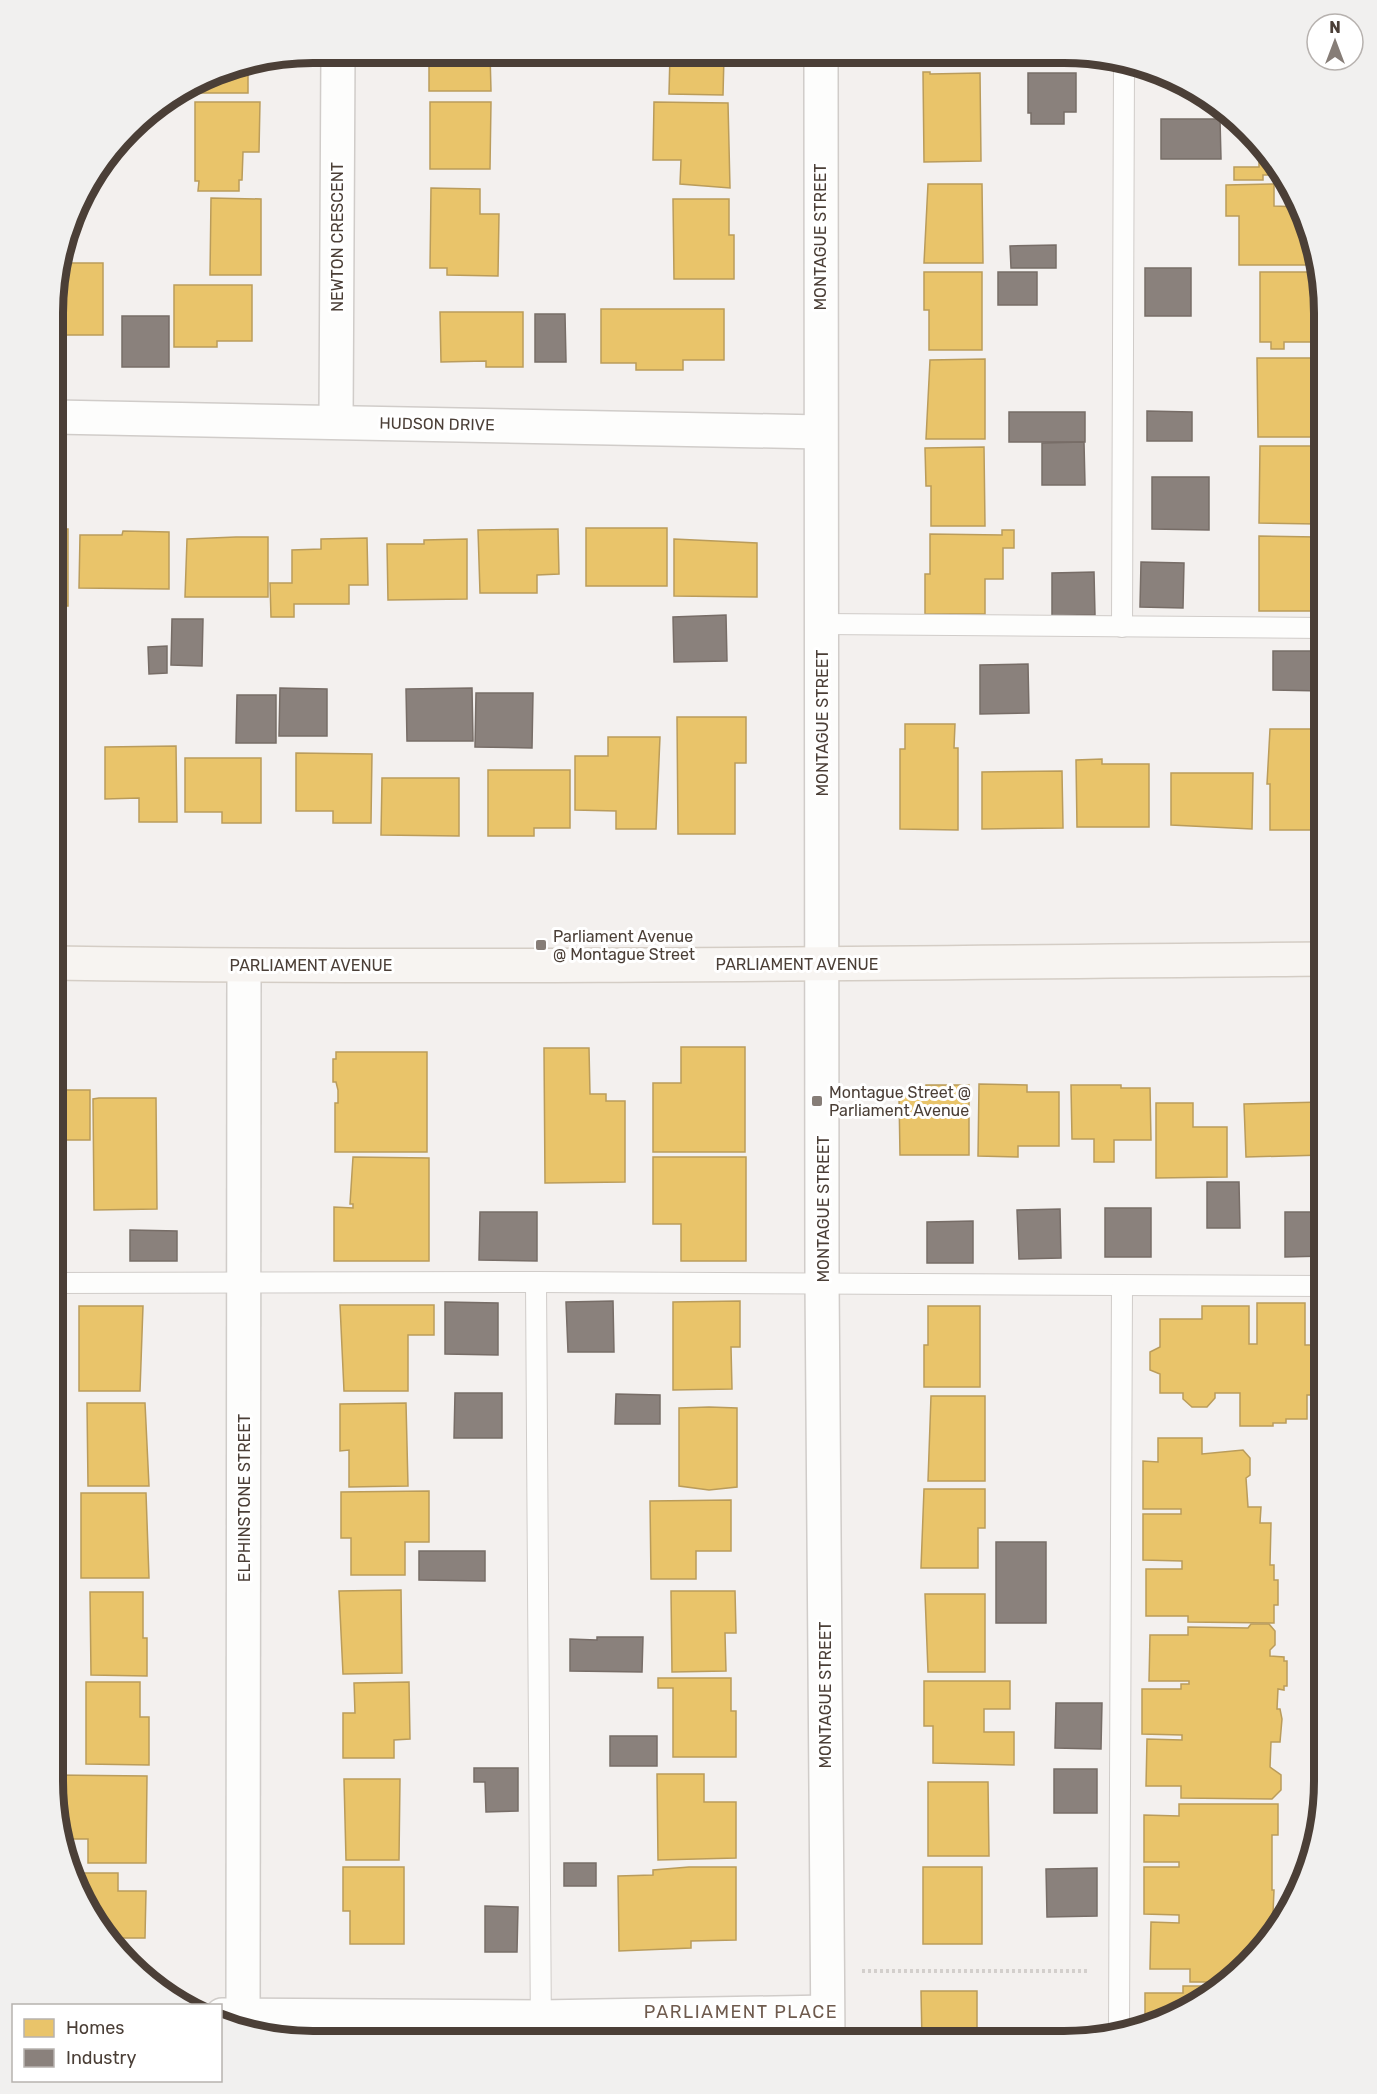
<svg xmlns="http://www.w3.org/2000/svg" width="1377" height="2094" font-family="Rubik,sans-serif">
<rect width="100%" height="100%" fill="#f3f0ee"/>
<g fill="#e9c46a" stroke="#ba9c5b" stroke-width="1.5">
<path d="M429 53H490L491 91H429Z"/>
<path d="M670 54H729L724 56 723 95 669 94Z"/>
<rect x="923" y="54" width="56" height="9"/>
<path d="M248 63V93H185L229 66Z"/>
<path d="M923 72H930V74L980 73 981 161 924 162Z"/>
<path d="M195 102H260L259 152H243L242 180H239V191H198L199 181H195Z"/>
<path d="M430 102H491L490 169H430Z"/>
<path d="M654 102 728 103 730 188 680 184 681 160H653Z"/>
<path d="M1259 143 1270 154 1282 175H1263V180H1234V167H1259Z"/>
<path d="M928 184H982L983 263H924Z"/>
<path d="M1274 184V206L1301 207V220H1306L1315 265H1239V216H1226V185Z"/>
<path d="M431 188 480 189V214H499L498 276 447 275V268H430Z"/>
<path d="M211 198 261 199V275H210Z"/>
<path d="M673 199H729V235H734V279H674Z"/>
<path d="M60 263H103V335H66V330H55V279Z"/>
<path d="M924 272H982V350H929V310H924Z"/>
<path d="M1260 272H1314V342H1284V349H1271V342H1260Z"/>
<path d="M174 285H252V341H217V347H174Z"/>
<path d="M601 309H724V360H683V370H636V363H601Z"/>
<path d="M440 312H523V367H486V361L441 362Z"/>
<path d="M1257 358H1311V393H1318V437H1258Z"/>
<path d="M985 359V439H926L930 360Z"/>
<path d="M1260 446H1317V524L1259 523Z"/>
<path d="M984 447 985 526H931V486H926L925 448Z"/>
<rect x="586" y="528" width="81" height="58"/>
<rect x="54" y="529" width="14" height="77"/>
<path d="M558 529 559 574 537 575V593H480L478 530Z"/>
<path d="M1002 530H1014V548H1003V579H985V614H925V574H930V534L1002 535Z"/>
<path d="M123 531 169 532V589L79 588 80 535H122Z"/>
<path d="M1259 536 1317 537V568H1324V585H1318V611H1259Z"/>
<path d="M236 537H268V597H185L187 539Z"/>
<path d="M367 538 368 585H349V604H294V617H271L270 583H292V550L321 549V539Z"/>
<path d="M467 539V599L388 600 387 544H424V540Z"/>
<path d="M674 539 757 543V597L674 596Z"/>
<path d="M677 717H746V763H735V834H678Z"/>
<path d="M905 724H955L954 748H958V830L900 829V749H905Z"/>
<path d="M1270 729H1324V785H1320V830H1270V784H1267Z"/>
<path d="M608 737H660L656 829H616V811L575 810V756H608Z"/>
<path d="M176 746 177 822H139V798L105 799V747Z"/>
<path d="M296 753 372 754 371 823H333V811H296Z"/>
<path d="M185 758H261V823H222V812H185Z"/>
<path d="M1102 759V764H1149V827H1077L1076 760Z"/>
<path d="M488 770H570V828H534V836H488Z"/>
<path d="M1062 771 1063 828 982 829V772Z"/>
<path d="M1171 773H1253L1252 829 1171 825Z"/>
<path d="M382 778H459V836L381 835Z"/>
<path d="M681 1047H745V1152H653V1083H681Z"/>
<path d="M544 1048H589L590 1094H606V1101H625V1182L545 1183Z"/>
<path d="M336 1052H427V1152H335V1103H338V1090L336 1082H333V1059H336Z"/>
<path d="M979 1084 1027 1085V1092H1059V1146H1018V1157L978 1156Z"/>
<path d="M926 1085H969V1155H900L899 1096H926Z"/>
<path d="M1071 1085H1121V1088H1150L1151 1140H1114V1162H1094V1139H1072Z"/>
<path d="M54 1086V1090H90V1140H53Z"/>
<path d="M99 1098H156L157 1209 94 1210 93 1099Z"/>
<path d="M1322 1102 1323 1155 1246 1157 1244 1104Z"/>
<path d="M1156 1103H1193V1127H1227V1177L1156 1178Z"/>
<path d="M353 1157 429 1158V1261H334V1207L353 1208V1204H350Z"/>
<path d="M653 1157H746V1261H681V1224H653Z"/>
<path d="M740 1301V1347H731L732 1389 673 1390V1302Z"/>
<path d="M1257 1303H1305V1345H1312V1395H1307V1419H1286V1423H1273V1426H1240V1393H1215V1398L1207 1407H1192L1183 1399V1393H1160V1374L1150 1370V1352L1160 1347V1319H1202V1306H1249V1344H1257Z"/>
<path d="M340 1305H434V1335H408V1391H344Z"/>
<path d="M79 1306H143L140 1391H79Z"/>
<path d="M928 1306H980V1387H924V1345H928Z"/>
<path d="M1320 1342H1324V1375H1319Z"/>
<path d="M1320 1385H1324V1447H1319Z"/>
<path d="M931 1396H985V1481H928Z"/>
<path d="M87 1403H145L149 1486H88Z"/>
<path d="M406 1403 408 1486 349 1487V1450L340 1451V1404Z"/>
<path d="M709 1407 737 1408V1487L709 1490 679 1486V1408Z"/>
<path d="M1158 1438H1202V1454L1243 1450 1250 1458V1475L1246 1478 1248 1507H1261L1260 1523H1271L1270 1565H1274V1580H1278V1605H1274V1623L1188 1622V1616H1146V1569H1182V1561L1143 1560V1514H1181V1509H1143V1461L1158 1462Z"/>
<path d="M924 1489H985V1528H978V1568H921Z"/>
<path d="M429 1491V1542H405V1575H351V1538H341V1492Z"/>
<path d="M81 1493H146L149 1578H81Z"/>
<path d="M731 1500V1551H696V1579H651L650 1501Z"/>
<path d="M401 1590 402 1673 343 1674 339 1591Z"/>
<path d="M671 1591H735L736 1633H725L726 1671 672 1672Z"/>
<path d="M90 1592H143V1638H147V1676L91 1675Z"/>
<path d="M925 1594H985V1672H928Z"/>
<path d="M1251 1624H1269L1275 1631V1645L1270 1650V1656L1284 1657V1661H1287V1686H1284V1690L1278 1689 1277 1709H1280L1282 1719 1280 1742H1271L1270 1767 1281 1775V1790L1272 1799 1181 1798V1786H1146L1147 1739 1182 1740V1735L1142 1734V1689H1181V1684H1189V1681H1149L1150 1635H1188V1627L1248 1628Z"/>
<path d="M658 1678H731V1711H736V1757H673V1688H658Z"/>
<path d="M924 1681H1010V1709H984V1732H1014V1765L933 1763V1726H924Z"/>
<path d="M86 1682H140V1717H149V1765L86 1764Z"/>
<path d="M409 1682 410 1739 394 1740V1758H343V1713H355L354 1683Z"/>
<path d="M657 1774H704V1802H736V1858L658 1860Z"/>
<path d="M53 1775 147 1776 146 1863H88V1839H64Z"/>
<path d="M344 1779H400L399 1860H346Z"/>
<path d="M928 1782H988L989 1856H928Z"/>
<path d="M1179 1804H1278V1835H1272V1890H1274L1272 1937 1228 1982H1190V1969H1150L1151 1922 1179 1923V1915L1144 1914V1867H1179V1862H1144V1815L1179 1816Z"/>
<path d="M343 1867H404V1944H350V1911H343Z"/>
<path d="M689 1867H736V1940L691 1941V1948L619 1951 618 1876 653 1875V1870Z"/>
<rect x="923" y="1867" width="59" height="77"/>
<path d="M71 1873H118V1891H146L145 1938H106L72 1881Z"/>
<path d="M1183 1986H1224L1164 2022 1145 2025V1993H1183Z"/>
<path d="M921 1991H977V2041H922Z"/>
</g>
<g fill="#8a817c" stroke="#776d67" stroke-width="1.5">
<path d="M1028 73H1076V112H1064V124H1031V113H1028Z"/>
<path d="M1161 119H1220L1221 159H1161Z"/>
<path d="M1056 245V268H1011L1010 246Z"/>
<rect x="1145" y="268" width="46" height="48"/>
<rect x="998" y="272" width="39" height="33"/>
<path d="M535 314H565L566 362H535Z"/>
<rect x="122" y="316" width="47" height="51"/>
<path d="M1147 411 1192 412V441H1147Z"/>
<rect x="1009" y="412" width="76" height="30"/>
<path d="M1084 442 1085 485H1042V443Z"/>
<path d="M1152 477H1209V530L1152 529Z"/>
<path d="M1141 562 1184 563 1183 608 1140 607Z"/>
<path d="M1094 572 1095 615 1052 616V573Z"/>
<path d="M726 615 727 661 674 662 673 617Z"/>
<path d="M172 619H203L202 666 171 665Z"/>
<path d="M167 646V673L149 674 148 647Z"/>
<path d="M1273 651H1322V691L1273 690Z"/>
<path d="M1028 664 1029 713 980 714V665Z"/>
<path d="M280 688 327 689V736H279Z"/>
<path d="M472 688 473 741H407L406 689Z"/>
<path d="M476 693H533L532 748 475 747Z"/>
<path d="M237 695H276V743H236Z"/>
<path d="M1207 1182H1239L1240 1228H1207Z"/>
<rect x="1105" y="1208" width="46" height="49"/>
<path d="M1060 1209 1061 1258 1019 1259 1017 1210Z"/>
<path d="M480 1212H537V1261L479 1260Z"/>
<path d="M1285 1212H1324V1256L1285 1257Z"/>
<path d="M973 1221V1263H927V1222Z"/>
<path d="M130 1230 177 1231V1261H130Z"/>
<path d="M613 1301 614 1352H568L566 1302Z"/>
<path d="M445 1302 498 1303V1355L445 1354Z"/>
<path d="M455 1393H502V1438H454Z"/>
<path d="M616 1394 660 1395V1424H615Z"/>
<rect x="996" y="1542" width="50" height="81"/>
<path d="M419 1551H485V1581L419 1580Z"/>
<path d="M597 1637H643L642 1672 570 1671V1639L597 1640Z"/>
<path d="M1056 1703H1102L1101 1749 1055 1748Z"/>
<rect x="610" y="1736" width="47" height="30"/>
<path d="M474 1768H518V1811L486 1812 485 1782H474Z"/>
<rect x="1054" y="1769" width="43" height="44"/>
<rect x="564" y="1863" width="32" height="23"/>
<path d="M1097 1868V1916L1047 1917 1046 1869Z"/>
<path d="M485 1906 518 1907 517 1952H485Z"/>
<path d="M1049 2036H1091L1064 2041H1049Z"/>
</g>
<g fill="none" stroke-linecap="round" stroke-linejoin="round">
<defs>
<g id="service">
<path d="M822 624 1324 628"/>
<path d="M1122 627 1124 62"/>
<path d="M536 1282 541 2040"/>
<path d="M53 1283 536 1282 1324 1286"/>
<path d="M1119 2030 1122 1286"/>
</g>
<g id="minor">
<path d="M55 417 820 432"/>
<path d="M336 421 338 53"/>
<path d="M222 2015 541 2017 827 2012"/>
<path d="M243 2030 244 966"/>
</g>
<path id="tertiary" d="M821 54 822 1282 828 2041"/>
<path id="secondary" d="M54 963C477 969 901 963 1324 959"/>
</defs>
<use href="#service" stroke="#d0ccc9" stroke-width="22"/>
<use href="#minor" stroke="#d0ccc9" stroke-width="36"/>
<use href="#tertiary" stroke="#d0ccc9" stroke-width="36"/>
<use href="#secondary" stroke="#d4cdc5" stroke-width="36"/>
<path stroke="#d3cfcc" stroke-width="4" stroke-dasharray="3 3" stroke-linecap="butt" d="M862 1971H1089"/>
<use href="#service" stroke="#fdfdfc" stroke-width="20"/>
<use href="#minor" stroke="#fdfdfc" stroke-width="33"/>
<use href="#tertiary" stroke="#fdfdfc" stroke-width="33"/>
<use href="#secondary" stroke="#f7f4f1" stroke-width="33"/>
</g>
<g fill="#867d77" stroke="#fff" stroke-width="2">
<rect x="535" y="939" width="12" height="12" rx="3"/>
<rect x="811" y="1095" width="12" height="12" rx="3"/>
</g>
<g text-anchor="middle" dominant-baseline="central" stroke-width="6" stroke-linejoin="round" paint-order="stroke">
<g font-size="16" fill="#4b3f37" stroke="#fff">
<text transform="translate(337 237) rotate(-90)">NEWTON CRESCENT</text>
<text transform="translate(820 237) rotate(-90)">MONTAGUE STREET</text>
<text transform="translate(437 424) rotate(1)">HUDSON DRIVE</text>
<text transform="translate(822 723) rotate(-90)">MONTAGUE STREET</text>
<text x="797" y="964">PARLIAMENT AVENUE</text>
<text x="311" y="965">PARLIAMENT AVENUE</text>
<text transform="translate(823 1209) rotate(-90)">MONTAGUE STREET</text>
<text transform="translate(244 1498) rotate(-90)">ELPHINSTONE STREET</text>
<text transform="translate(825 1695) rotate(-90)">MONTAGUE STREET</text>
</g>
<g font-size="16" fill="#4b3f37" stroke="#fff" text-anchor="start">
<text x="553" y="936">Parliament Avenue<tspan x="553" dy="18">@ Montague Street</tspan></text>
<text x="829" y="1092">Montague Street @<tspan x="829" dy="18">Parliament Avenue</tspan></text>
</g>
<g font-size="18" letter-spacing="1.5" fill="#6f5b4e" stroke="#fff">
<text x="741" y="2012">PARLIAMENT PLACE</text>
</g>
</g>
<path d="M0 0H1377V2094H0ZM313 63H1064A250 250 0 0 1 1314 313V1781A250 250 0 0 1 1064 2031H313A250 250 0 0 1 63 1781V313A250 250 0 0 1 313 63Z" fill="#f1f0ef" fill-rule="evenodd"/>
<path fill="none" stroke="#4b3f37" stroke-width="8" d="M313 63H1064A250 250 0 0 1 1314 313V1781A250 250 0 0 1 1064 2031H313A250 250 0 0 1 63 1781V313A250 250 0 0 1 313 63Z"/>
<rect x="12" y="2004" width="210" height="78" fill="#ffffff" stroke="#b7b2af" stroke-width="1.5"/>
<rect x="24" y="2019" width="30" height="18" fill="#e9c46a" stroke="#b7b2af" stroke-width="1.5"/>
<text x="66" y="2034" font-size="18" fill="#4b3f37">Homes</text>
<rect x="24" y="2049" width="30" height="18" fill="#8a817c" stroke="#b7b2af" stroke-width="1.5"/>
<text x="66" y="2064" font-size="18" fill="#4b3f37">Industry</text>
<g transform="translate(1335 42)"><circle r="28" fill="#ffffff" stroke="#b7b2af" stroke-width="1.5"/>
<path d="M0-4.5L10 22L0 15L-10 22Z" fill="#867d77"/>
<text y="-9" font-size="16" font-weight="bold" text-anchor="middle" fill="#4b3f37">N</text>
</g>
</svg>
